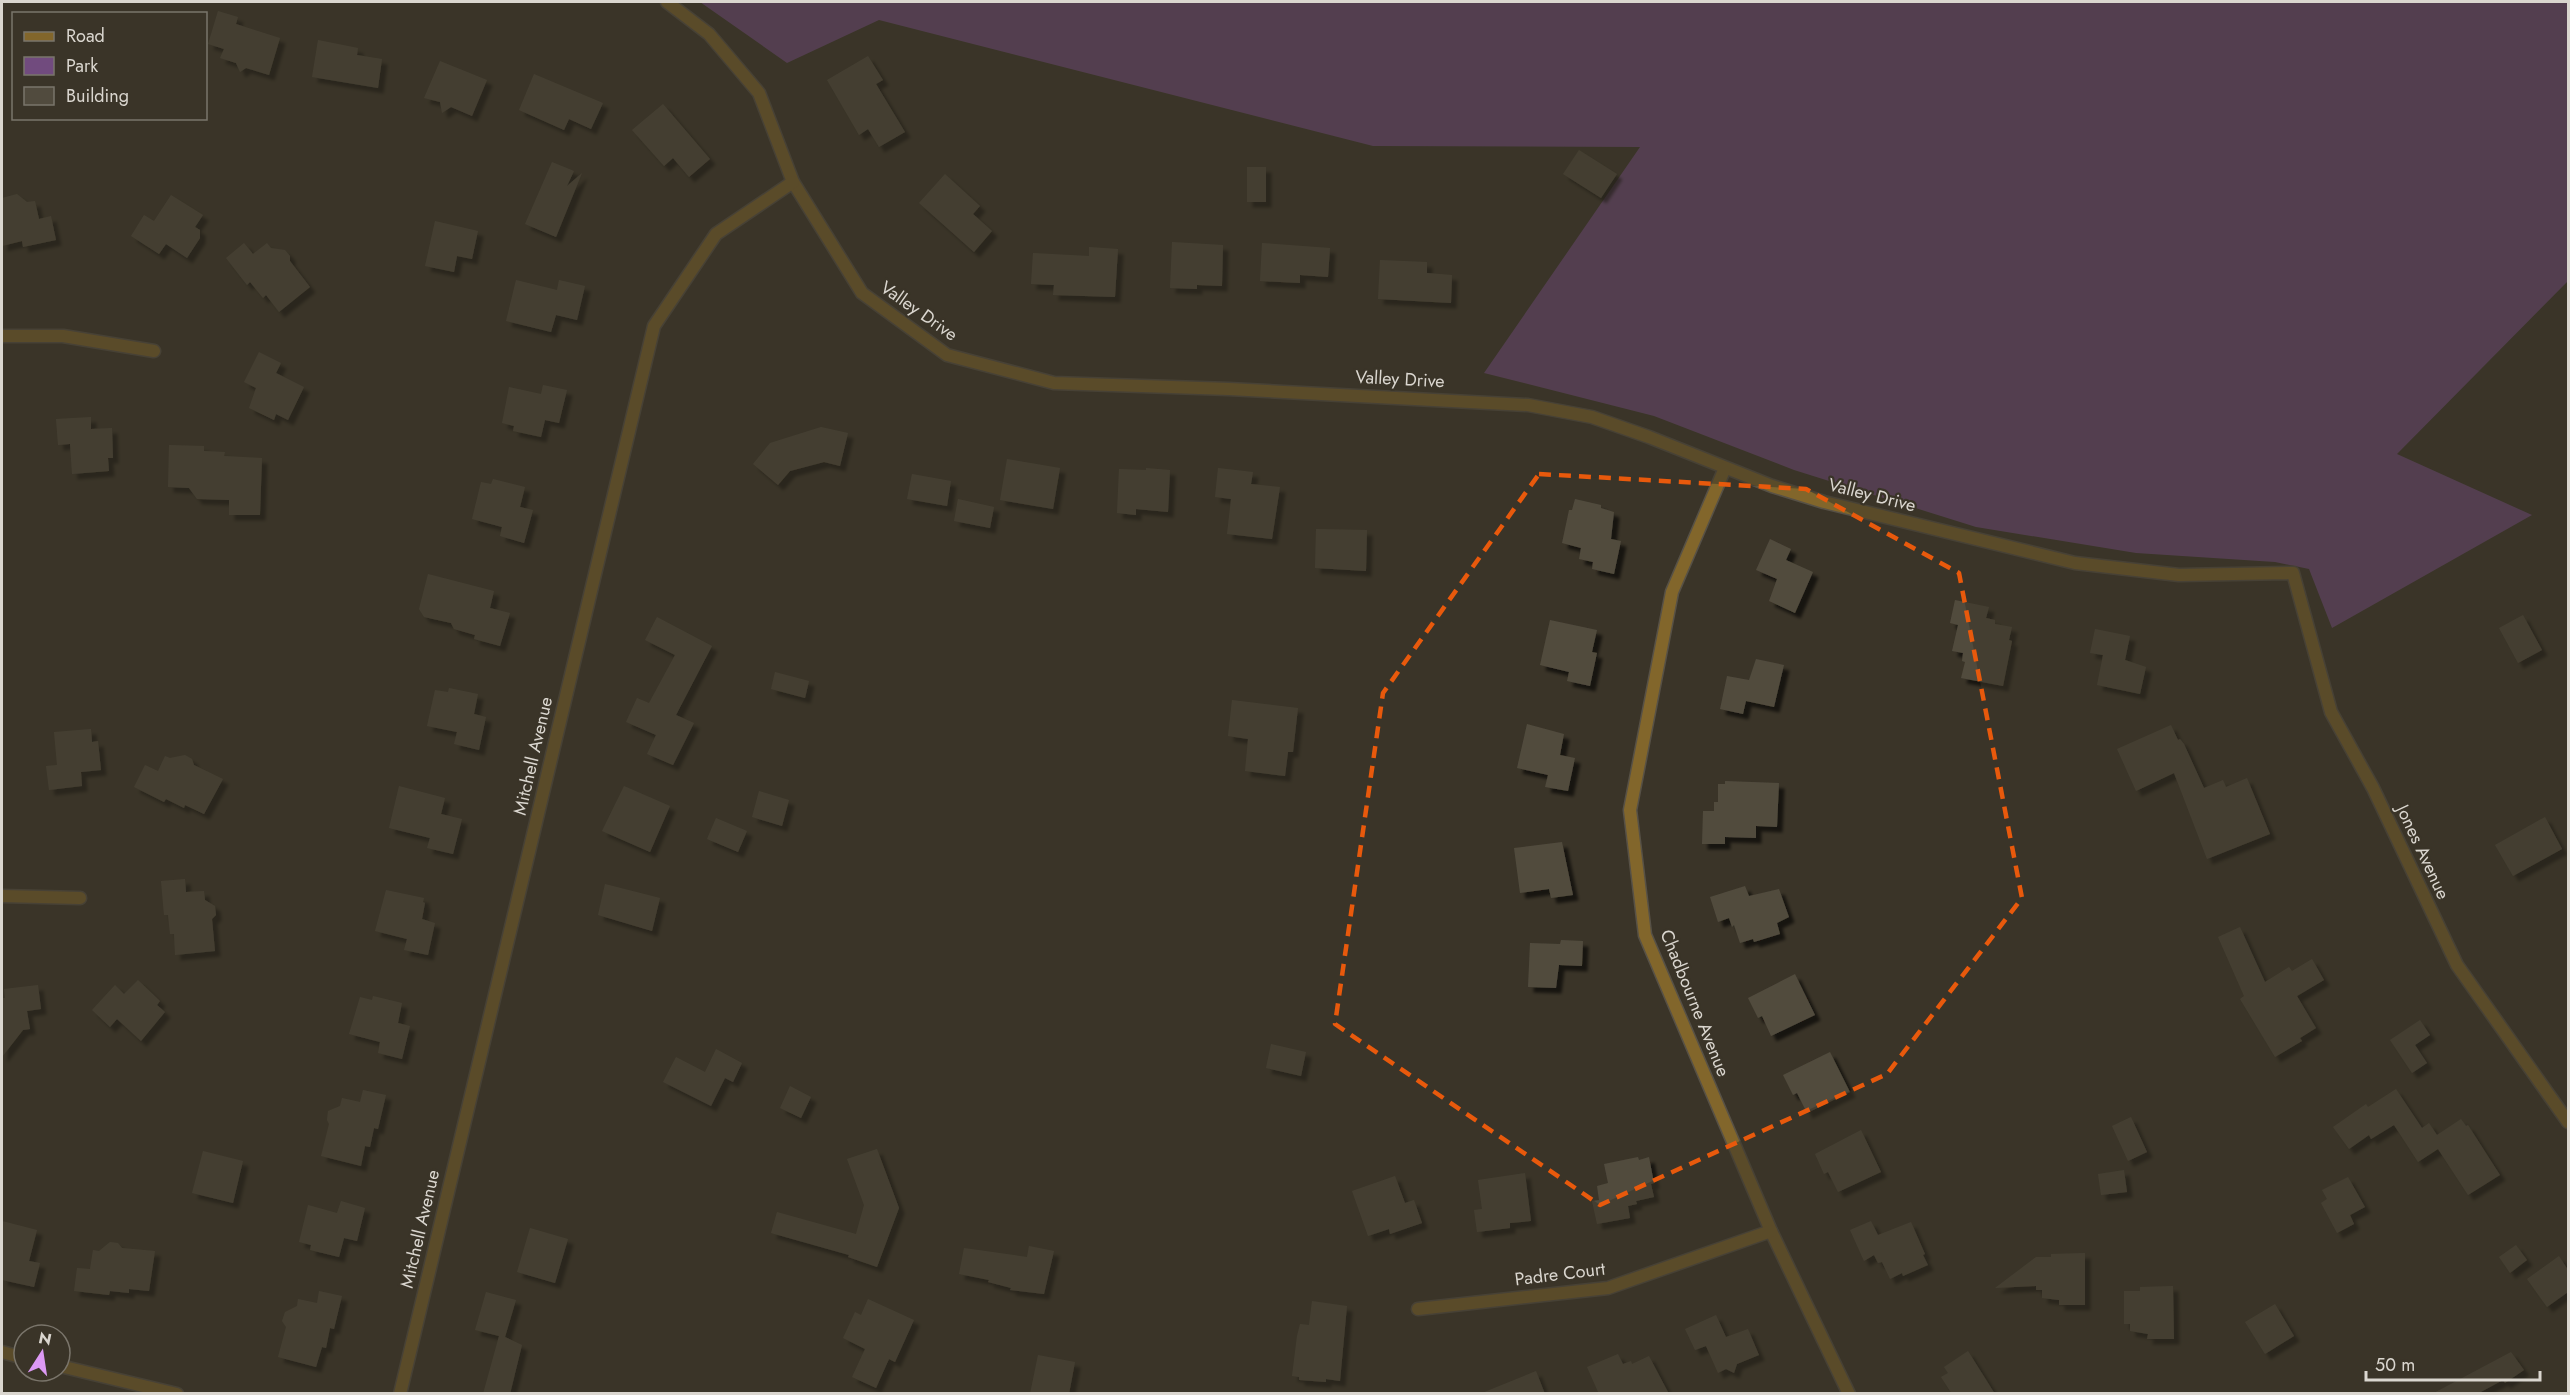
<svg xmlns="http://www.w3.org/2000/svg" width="2570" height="1395" font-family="Jost,sans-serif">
<defs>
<filter id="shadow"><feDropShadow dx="5.5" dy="5.5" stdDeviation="1.5" flood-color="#0009"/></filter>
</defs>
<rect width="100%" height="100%" fill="#3a3428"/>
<path fill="#714b7e" d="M700 2H2568V281L2397 454 2532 515 2332 628 2309 569 2275 562 2136 553 1976 527 1794 470 1654 416 1484 373 1640 147 1373 146 879 20 787 63Z"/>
<g fill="#514b3e" filter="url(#shadow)">
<path d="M218 11 238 17 236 24 280 38 269 75 246 68 240 72 236 63 220 58 224 49 208 44Z"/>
<path d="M318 40 358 48 357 55 382 59 378 88 312 77Z"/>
<path d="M868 56 883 80 876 84 905 132 879 147 868 129 859 135 827 80Z"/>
<path d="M440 61 487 80 472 116 451 107 442 113 440 102 424 98Z"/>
<path d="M534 74 603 103 591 129 569 119 564 130 519 110Z"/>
<path d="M663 104 710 159 689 177 673 158 664 166 632 130Z"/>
<path d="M1579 150 1617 174 1601 198 1563 174Z"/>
<path d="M552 162 574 171 567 186 582 173 556 237 525 224Z"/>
<rect x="1247" y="167" width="19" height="35"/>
<path d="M945 174 980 206 973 214 992 231 974 252 919 203Z"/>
<path d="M17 194 27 202 35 201 39 219 51 216 56 240 23 247 22 241 2 246V198Z"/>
<path d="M171 195 203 215 195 227 200 230V238L187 258 166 244 159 254 131 236 144 215 154 221Z"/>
<path d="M435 221 478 231 472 259 457 256 454 272 425 266Z"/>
<path d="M1172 242 1223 245 1222 286 1197 285V289L1170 288Z"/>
<path d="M244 243 253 254 267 243 271 248 285 250 290 256V261L310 287 279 312 266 295 263 298 250 282 247 285 226 258Z"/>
<path d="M1262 243 1330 248 1328 277 1300 275V283L1260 281Z"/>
<path d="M1089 247 1118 249 1115 297 1053 295 1054 285 1031 284 1033 253 1089 256Z"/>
<path d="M1380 260 1427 262V273L1452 275 1451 303 1378 299Z"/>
<path d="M516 280 557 290 559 280 585 286 577 320 556 315 551 332 506 321Z"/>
<path d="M259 352 281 363 276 373 304 387 288 420 276 414 274 420 249 408 256 388 244 382Z"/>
<path d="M543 385 567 390 559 423 545 420 541 437 513 431 514 426 502 423 509 387 541 394Z"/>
<path d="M91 417V429L112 428 113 458H108L109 471 72 474 70 444 58 445 56 419Z"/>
<path d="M821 427 848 433 840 466 824 462 790 471 778 485 753 464 770 443Z"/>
<path d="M169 445 204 446V451L225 452 224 456 262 458 260 515H229V500L197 499 189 488 168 487Z"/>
<path d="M1007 459 1060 468 1053 509 1000 500Z"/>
<path d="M1146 468 1170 470 1168 512 1136 509V515L1117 513 1119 469 1146 470Z"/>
<path d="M1218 468 1253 472 1251 484 1280 487 1272 539 1227 534 1231 499 1215 497Z"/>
<path d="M912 474 951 481 947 506 907 499Z"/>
<path d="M493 479 525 487 520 507 533 510 524 543 500 536 502 527 472 519 481 482 491 484Z"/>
<path d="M958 499 994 507 990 528 954 521Z"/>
<path d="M1575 499 1601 505V508L1614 512 1611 539 1621 541 1614 574 1592 569 1593 562 1579 559 1581 548 1562 543 1569 510H1572Z"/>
<path d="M1316 529 1367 530 1366 571 1315 568Z"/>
<path d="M1770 539 1791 549 1786 560 1813 572 1795 613 1769 601 1777 579 1756 570Z"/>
<path d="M428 574 494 591 490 608 510 613 500 646 474 639 475 635 454 629 451 623 424 617 419 609Z"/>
<path d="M1955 600 1989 607 1986 618 1995 620V624L2012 627 2009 640 2012 641 2003 686 1961 678 1965 662 1962 661 1963 653 1952 651 1958 625 1950 623Z"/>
<path d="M2523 615 2542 650 2518 663 2499 628Z"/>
<path d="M657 617 712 646 676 715 694 723 673 765 647 754 656 735 626 722 637 698 649 703 675 655 645 640Z"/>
<path d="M1550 620 1597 630 1592 652 1597 653 1590 686 1567 681 1569 672 1540 665Z"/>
<path d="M2095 629 2130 636 2125 660 2146 667 2140 694 2097 685 2103 655 2090 653Z"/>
<path d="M1756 659 1784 665 1774 707 1746 701 1743 714 1720 709 1727 676 1749 680Z"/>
<path d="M775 672 809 681 805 698 771 689Z"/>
<path d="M449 688 478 694 474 714 486 717 479 750 454 744 457 732 427 726 435 690 448 692Z"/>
<path d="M1232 700 1298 708 1293 752H1288L1285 776 1245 771 1248 739 1228 736Z"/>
<path d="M1527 724 1564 734 1560 755 1575 758 1568 791 1545 787 1548 775 1517 768Z"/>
<path d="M2171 725 2178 740 2180 739 2184 744 2204 788 2223 780 2226 787 2247 778 2270 834 2207 859 2174 773 2136 791 2117 749Z"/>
<path d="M91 729 92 742 98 741 101 770 81 772 82 786 49 790 46 766 57 765 54 732Z"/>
<path d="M185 755 192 759 194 765 223 779 204 814 185 805 184 808 166 799 164 802 134 787 145 765 158 771 165 756 170 758Z"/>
<path d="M1725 781 1779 783 1777 827 1756 826V838L1725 837V844H1702L1703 811H1714V802H1718V784H1725Z"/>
<path d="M399 786 445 798 441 814 462 819 453 854 427 848 430 838 389 828Z"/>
<path d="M624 786 670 806 650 852 602 831Z"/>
<path d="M759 791 789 800 782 826 752 817Z"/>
<path d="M2545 817 2562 849 2513 876 2495 845Z"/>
<path d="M716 818 747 831 738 852 707 839Z"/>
<path d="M1562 842 1573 895 1551 898 1549 889 1520 893 1514 848Z"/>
<path d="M185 879 186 892 204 891 205 900 215 906 216 915 212 919 215 951 175 955 174 934H170L168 915H164L161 881Z"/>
<path d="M605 884 660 898 652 931 598 915Z"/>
<path d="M1745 886 1749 896 1779 889 1789 917 1777 923 1780 934 1754 942 1753 939 1740 943 1734 925 1732 927 1729 918 1718 922 1710 897Z"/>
<path d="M386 890 424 898 423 902 425 903 422 919 435 923 428 955 404 950 407 939 375 931Z"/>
<path d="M2240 927 2265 982 2289 967 2292 971 2312 959 2324 980 2297 996 2316 1028 2300 1038 2302 1041 2275 1057 2240 999 2244 996 2218 937Z"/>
<path d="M1561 940 1583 941 1582 966 1559 965 1556 988 1528 987 1530 943 1560 944Z"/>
<path d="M1795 974 1815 1015 1771 1036 1762 1016 1758 1018 1748 998Z"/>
<path d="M138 980 160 1001 157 1005 165 1012 141 1041 117 1019 110 1027 92 1010 115 985 124 994Z"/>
<path d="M38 985 41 1009 27 1011 30 1029 23 1030 2 1057V998H5L4 989Z"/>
<path d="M373 996 402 1003 398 1023 410 1026 402 1059 378 1053 380 1042 349 1034 360 997 372 1000Z"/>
<path d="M2420 1020 2430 1035 2415 1045 2427 1063 2412 1073 2390 1040Z"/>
<path d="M1271 1044 1306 1052 1301 1076 1266 1068Z"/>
<path d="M716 1049 742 1063 733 1082 725 1078 711 1106 663 1082 676 1057 705 1072Z"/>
<path d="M1830 1052 1850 1092 1807 1113 1797 1093 1793 1095 1783 1075Z"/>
<path d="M790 1086 811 1097 801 1118 780 1108Z"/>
<path d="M2396 1089 2422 1128 2429 1123 2437 1135 2461 1119 2466 1126 2468 1125 2500 1175 2468 1195 2438 1149 2418 1162 2394 1125 2371 1139 2369 1135 2349 1149 2333 1127 2366 1104 2368 1107Z"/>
<path d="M363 1090 386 1095 378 1129 374 1128 370 1147 365 1146 361 1166 321 1156 329 1124 327 1120 328 1111 340 1106 342 1098 360 1102Z"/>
<path d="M2131 1117 2147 1152 2128 1161 2112 1126Z"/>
<path d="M1861 1130 1881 1172 1838 1192 1828 1172 1824 1174 1815 1154Z"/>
<path d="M877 1149 899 1208 877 1267 848 1257 849 1255 771 1233 777 1212 856 1234 864 1205 847 1159Z"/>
<path d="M203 1151 243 1161 233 1203 192 1193Z"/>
<path d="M1638 1157 1639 1160 1649 1157 1654 1183 1651 1184 1654 1197 1636 1201 1637 1204 1628 1206 1630 1218 1597 1224 1592 1201 1599 1200 1597 1186 1608 1183 1604 1164Z"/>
<path d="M2124 1170 2127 1192 2101 1195 2098 1174Z"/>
<path d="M1525 1173 1531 1221 1510 1223V1228L1477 1232 1474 1210 1482 1209 1478 1180Z"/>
<path d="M1395 1176 1405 1203 1414 1200 1422 1223 1390 1234 1389 1229 1368 1236 1352 1191Z"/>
<path d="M2348 1177 2365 1207 2350 1215 2354 1224 2337 1233 2321 1203 2327 1199 2322 1190Z"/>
<path d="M341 1201 365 1208 357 1241 344 1238 339 1257 310 1250 311 1245 299 1242 308 1205 337 1213Z"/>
<path d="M2 1221 37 1230 29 1261 40 1263 34 1287 2 1280Z"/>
<path d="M1871 1221 1878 1235 1911 1222 1925 1254 1923 1255 1928 1265 1903 1276 1902 1273 1890 1279 1882 1262 1878 1263 1874 1255 1864 1261 1850 1230Z"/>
<path d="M530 1228 568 1239 555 1283 517 1272Z"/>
<path d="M110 1242 118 1243 122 1248 155 1251 149 1291 129 1289V1293L110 1291 109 1295 74 1291 77 1268 90 1269 93 1250 99 1251Z"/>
<path d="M2516 1245 2527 1260 2510 1273 2499 1257Z"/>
<path d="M1029 1246 1054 1251 1044 1294 1010 1290 1011 1288 988 1282 989 1280 959 1274 964 1248 1027 1257Z"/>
<path d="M2085 1253V1305H2059V1300L2042 1298V1290H2036V1286L1995 1288 2036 1257H2051V1254Z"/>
<path d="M2559 1256 2568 1270V1292L2547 1307 2527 1279Z"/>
<path d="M2173 1286 2174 1339H2147L2148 1334 2130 1331V1324H2124V1291H2140V1287Z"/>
<path d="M319 1291 342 1296 334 1329 330 1328 326 1348 322 1347 316 1367 278 1357 286 1327 282 1321 285 1312 297 1306 298 1299 317 1303Z"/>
<path d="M486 1292 516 1300 505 1337 522 1345 510 1394H483L499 1336 475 1330Z"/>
<path d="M868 1299 914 1320 895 1362 889 1359 876 1388 852 1377 865 1349 843 1338 855 1312 861 1315Z"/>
<path d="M1312 1301 1347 1306 1340 1381 1326 1379V1382L1299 1380V1377L1292 1376 1297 1336 1300 1324 1309 1325Z"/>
<path d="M2275 1304 2294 1336 2265 1354 2245 1322Z"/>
<path d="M1716 1315 1726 1337 1748 1329 1759 1355 1737 1364 1734 1373 1726 1369 1718 1373 1706 1346 1695 1350 1685 1329Z"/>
<path d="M1968 1351 1995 1394H1952L1941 1377 1948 1373 1944 1367Z"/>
<path d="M2511 1352 2524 1370 2505 1383 2503 1380 2477 1394H2432Z"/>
<path d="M1618 1354 1623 1364 1631 1361 1632 1364 1649 1356 1669 1394H1599L1587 1367Z"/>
<path d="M1038 1355 1075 1362 1069 1394H1030Z"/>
<path d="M1536 1371 1545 1394H1483L1482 1393Z"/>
</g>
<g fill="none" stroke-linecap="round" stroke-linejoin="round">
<defs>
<g id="street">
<path d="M667 2 709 34 759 93 793 182 862 293 947 355 1054 383 1229 389 1528 405 1592 417 1649 437 1772 486 1824 502 2075 563 2179 575 2293 573 2331 712 2373 788 2457 965 2568 1122"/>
<path d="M2 336H63L154 351"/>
<path d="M1725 468 1672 592 1630 810 1645 935 1771 1231 1849 1394"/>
<path d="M2 896 80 898"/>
<path d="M1418 1309 1608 1288 1771 1231"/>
<path d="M2 1352 24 1358"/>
<path d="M60 1366 177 1394"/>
<path d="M400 1394 654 326 716 234 793 182"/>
</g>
</defs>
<use href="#street" stroke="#575146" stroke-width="15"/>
<use href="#street" stroke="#82662b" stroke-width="12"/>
</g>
<path d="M0 0H2570V1395H0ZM1539 474 1806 489 1959 573 2022 898 1887 1074 1600 1205 1335 1024 1383 693Z" fill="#3a3428" fill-opacity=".55" fill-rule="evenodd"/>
<path fill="none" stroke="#e8590c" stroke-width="4.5" stroke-dasharray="12 8" stroke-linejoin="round" d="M1539 474 1806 489 1959 573 2022 898 1887 1074 1600 1205 1335 1024 1383 693Z"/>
<g text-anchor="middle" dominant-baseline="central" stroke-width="4.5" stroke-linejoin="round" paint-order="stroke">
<g font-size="18" fill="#dad6cf" stroke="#3a3428">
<text transform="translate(919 311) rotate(35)">Valley Drive</text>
<text transform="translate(1400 379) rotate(3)">Valley Drive</text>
<text transform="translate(1872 495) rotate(14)">Valley Drive</text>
<text transform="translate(533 756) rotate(-77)">Mitchell Avenue</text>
<text transform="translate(2423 852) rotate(65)">Jones Avenue</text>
<text transform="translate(1695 1003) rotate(68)">Chadbourne Avenue</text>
<text transform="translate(420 1229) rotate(-77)">Mitchell Avenue</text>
<text transform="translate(1560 1274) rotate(-7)">Padre Court</text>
</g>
</g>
<rect width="2570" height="1395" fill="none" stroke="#dad6cf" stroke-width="6"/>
<rect x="12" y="12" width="195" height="108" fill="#3a3428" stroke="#7a756b" stroke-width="1.5"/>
<rect x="24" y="32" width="30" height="9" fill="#82662b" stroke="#7a756b" stroke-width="1.5"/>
<text x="66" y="42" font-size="18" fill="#dad6cf">Road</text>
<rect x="24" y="57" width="30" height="18" fill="#714b7e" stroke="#7a756b" stroke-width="1.5"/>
<text x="66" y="72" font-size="18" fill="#dad6cf">Park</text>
<rect x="24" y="87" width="30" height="18" fill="#514b3e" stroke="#7a756b" stroke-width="1.5"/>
<text x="66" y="102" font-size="18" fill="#dad6cf">Building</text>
<g transform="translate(42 1353) rotate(12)"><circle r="28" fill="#3a3428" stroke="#7a756b" stroke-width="1.5"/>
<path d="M0-4.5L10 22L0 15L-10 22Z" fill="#dc99f4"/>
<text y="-9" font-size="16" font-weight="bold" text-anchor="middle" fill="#dad6cf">N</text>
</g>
<path d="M2366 1371v9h174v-9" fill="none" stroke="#dad6cf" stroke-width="3"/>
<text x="2375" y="1371" font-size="18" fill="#dad6cf" stroke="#3a3428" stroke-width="4.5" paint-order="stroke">50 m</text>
</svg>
